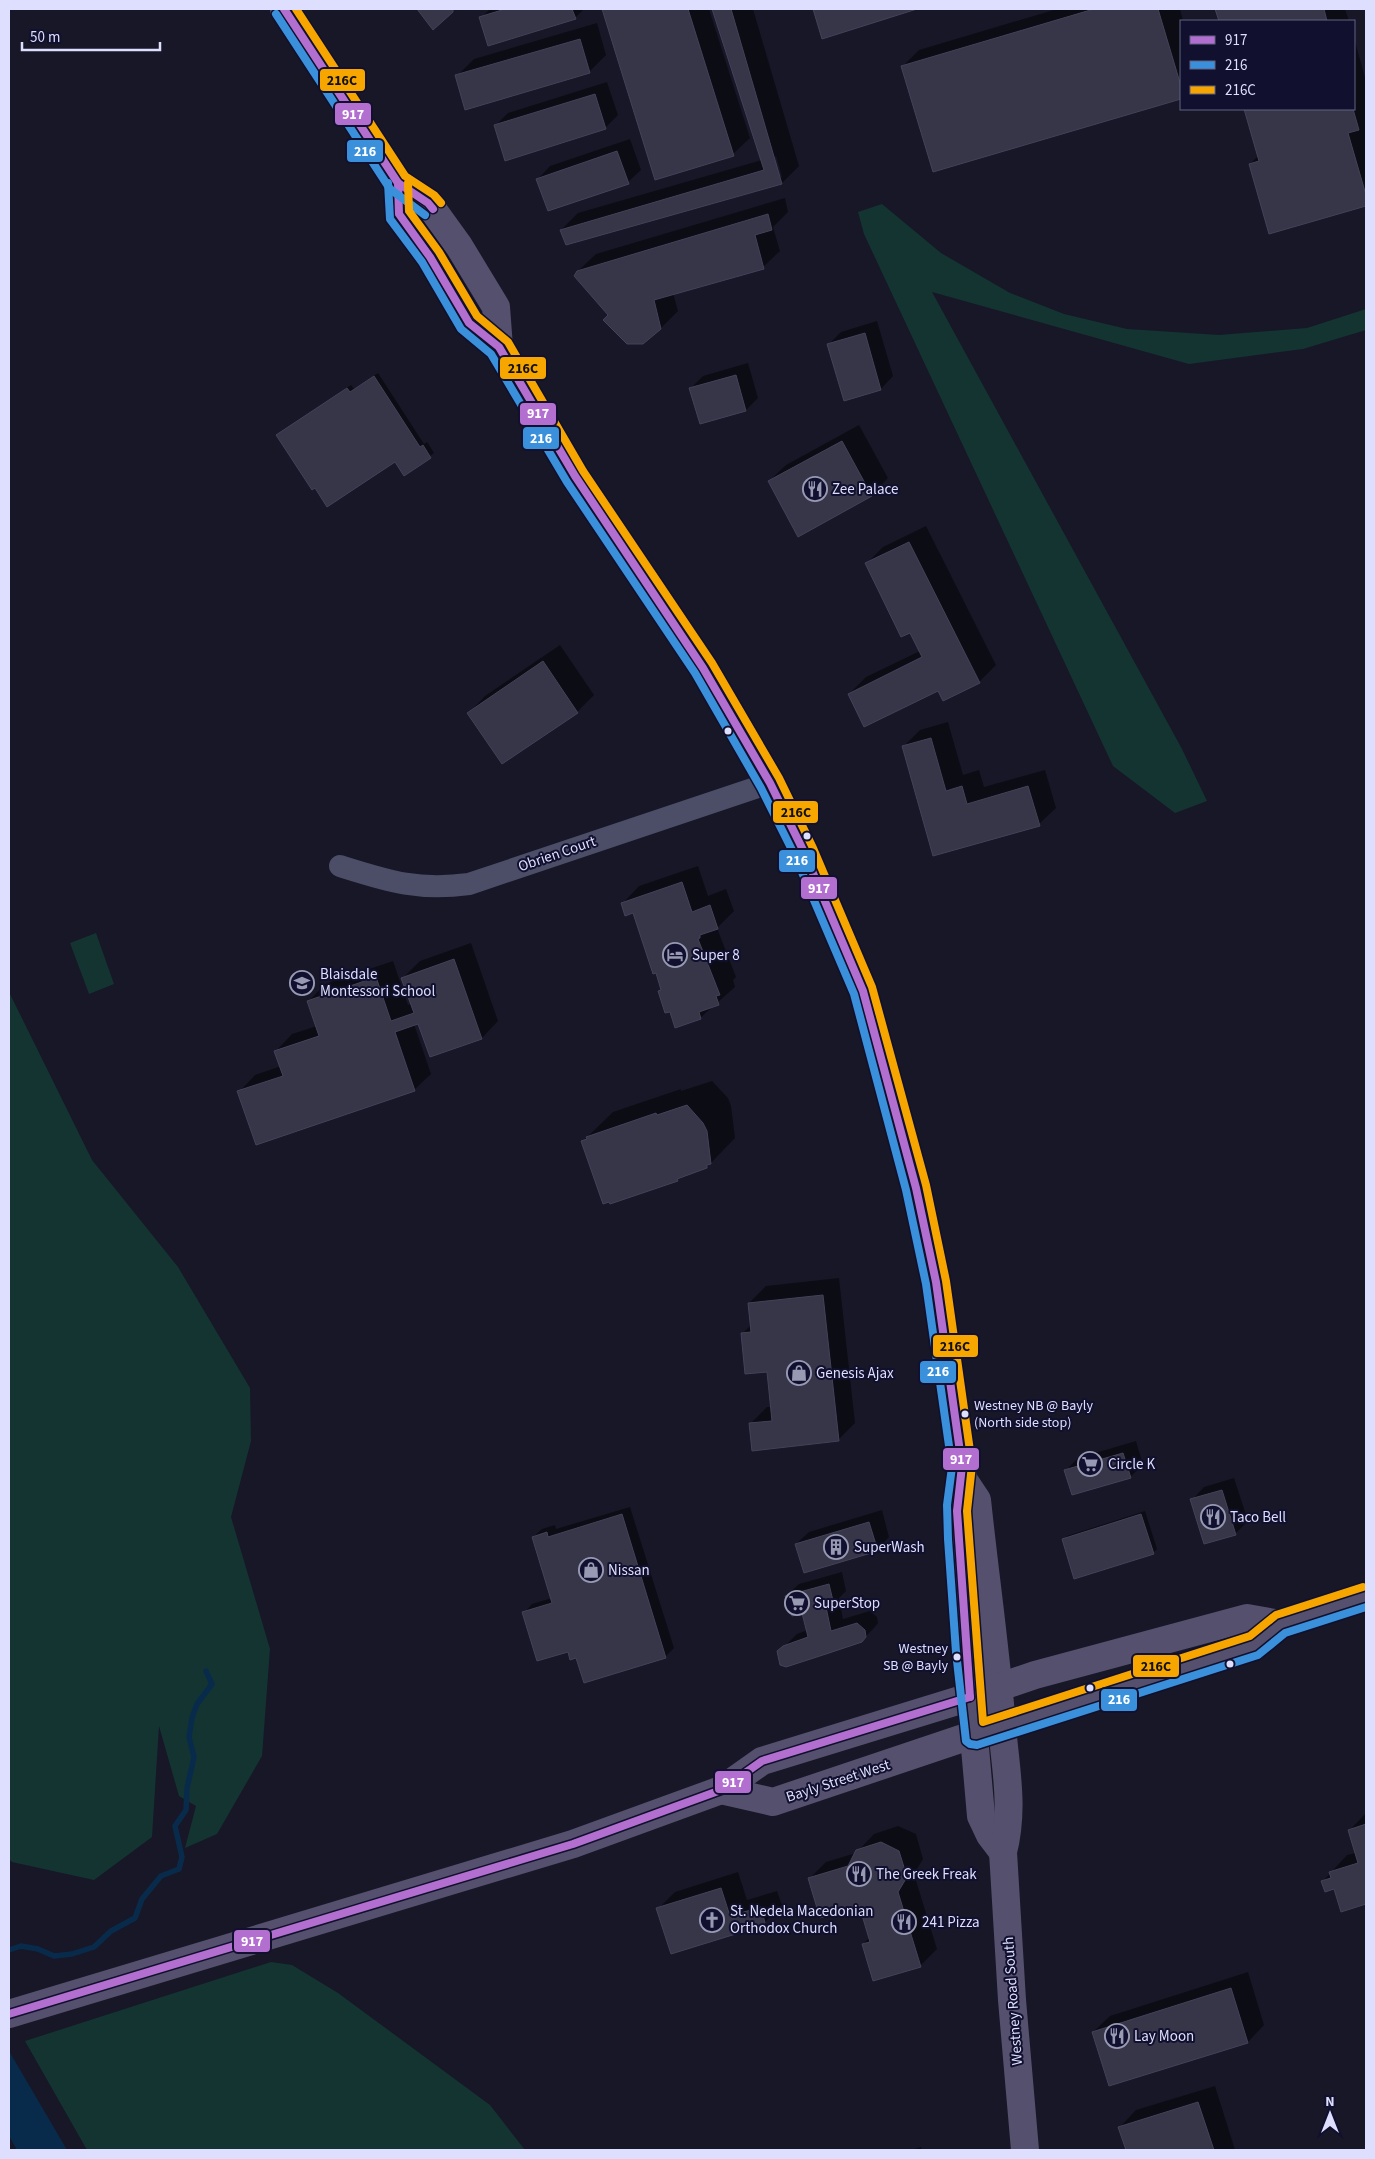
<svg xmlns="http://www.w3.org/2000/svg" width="1375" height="2159" font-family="'Source Sans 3',sans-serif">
<rect width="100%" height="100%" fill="#171727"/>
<g fill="#143431">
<path d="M882 204 941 253 1010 293 1064 314 1127 329 1219 335 1307 328 1366 309V330L1303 349 1189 364 932 292 1182 749 1207 801 1175 813 1113 766 864 234 858 212Z"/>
<path d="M96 933 114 984 89 994 70 943Z"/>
<path d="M9 992 92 1160 178 1267 250 1388 251 1441 231 1517 270 1649 262 1756 217 1834 185 1848 196 1806 179 1796 159 1726 152 1837 94 1880 12 1862 9 1859Z"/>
<path d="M271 1962 292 1965 338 1993 490 2105 525 2150H87L25 2041Z"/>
</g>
<path fill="#092b4b" d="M9 2051 67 2150H17L9 2136Z"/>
<g fill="#0007" fill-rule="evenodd">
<path d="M490 9H584L575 18H481Z"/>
<path d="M603 9H709L750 138 733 154 656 178Z"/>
<path d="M713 9H753L799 166 782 183 566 243 561 230 578 213 762 160ZM776 156 782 177H779L774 158Z"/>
<path d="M814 9H913L823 37Z"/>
<path d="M1057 9H1180L1183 21H1181V97L934 171 903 66 919 50Z"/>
<path d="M1217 9H1345L1349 21H1220Z"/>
<path d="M597 23 606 55 589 72 457 76 474 59Z"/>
<path d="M1354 38 1366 81V205L1270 233 1250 164 1259 155 1245 109H1354Z"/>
<path d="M607 82 618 115 605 128 495 126 508 113Z"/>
<path d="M630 139 641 170 628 182 538 179 550 166Z"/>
<path d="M785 198 788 212 773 227 780 251 763 267 673 293 678 311 661 328 578 271 596 254Z"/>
<path d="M877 321 893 376 881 389 845 399 829 344 841 332Z"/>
<path d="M748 363 758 398 746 410 691 388 703 376Z"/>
<path d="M378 373 424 444 427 442 434 453 404 474 396 460 278 435 351 385 354 389Z"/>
<path d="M859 425 888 478 872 495 799 535 769 481 786 465Z"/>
<path d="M926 526 996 665 979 682 939 689 849 694 866 677 920 651 910 631 866 564 883 547Z"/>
<path d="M560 645 594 695 577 712 502 762 469 713 485 696Z"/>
<path d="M948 722 963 775 979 770 984 787 1045 770 1056 808 1039 824 934 854 903 747 920 730Z"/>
<path d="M698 866 708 896 726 889 734 911 717 928 736 977 733 980 735 987 700 1018 671 1010 660 991 662 988 634 911 623 903 639 886Z"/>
<path d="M471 943 498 1021 482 1038 430 1056 418 1023 414 1024 431 1074 414 1090 239 1092 255 1075 281 1066 276 1051 292 1034 317 1026 309 1001 325 984 393 961 408 1005 412 1003 403 978 420 961Z"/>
<path d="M712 1081 728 1098 731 1106 735 1138 707 1167 681 1176 677 1180 583 1141 613 1112 681 1089V1091Z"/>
<path d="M839 1278 855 1423 838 1440 750 1424 767 1407H772L768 1371 742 1334 752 1324 749 1303 766 1286Z"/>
<path d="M1136 1441 1143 1465 1130 1477 1066 1470 1078 1458Z"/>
<path d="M1234 1478 1248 1521 1235 1534 1192 1500 1204 1487Z"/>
<path d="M630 1507 674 1648 665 1657 577 1656 524 1613 532 1604 552 1598 533 1537 542 1529 555 1525 556 1529Z"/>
<path d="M882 1510 889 1537 877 1550 796 1544 809 1532Z"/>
<path d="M1145 1511 1157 1549 1153 1553 1063 1540 1067 1536Z"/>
<path d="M842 1572 846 1591 839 1598 843 1619 870 1611 877 1617 878 1623 874 1628 861 1641 779 1652 797 1634 808 1630 803 1612 786 1596 799 1584Z"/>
<path d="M1366 1813V1903L1342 1911 1335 1887 1323 1881 1347 1855 1356 1853 1350 1830Z"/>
<path d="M898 1826 916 1834 923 1859 914 1874 937 1949 920 1966 863 1944 870 1937 860 1904 809 1879 826 1862 856 1853 874 1834Z"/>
<path d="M738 1872 747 1900 777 1891 782 1905 765 1922 751 1928 658 1909 675 1892Z"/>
<path d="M1248 1972 1264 2025 1248 2042 1109 2085 1093 2032 1110 2016Z"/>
<path d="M1215 2086 1235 2150H1127L1120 2127 1136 2110Z"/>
<path d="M921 2147 922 2150H911Z"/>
</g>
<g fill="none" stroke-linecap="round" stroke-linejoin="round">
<path stroke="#092b4b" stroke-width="5.5" d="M9 1950 21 1946 38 1949 54 1956 72 1954 94 1947 111 1931 135 1918 142 1899 161 1876 179 1869 182 1857 175 1826 186 1810 187 1788 194 1757 189 1737 192 1718 197 1704 212 1684 206 1671"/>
</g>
<g fill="#363648" stroke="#43425a">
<path d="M417 9H453V12L433 30Z"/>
<path d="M501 9H572L576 19 488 46 479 17 502 10Z"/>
<path d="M602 9H688L734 156 655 180Z"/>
<path d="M712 9H731L782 184 566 245 560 230 764 170Z"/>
<path d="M813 9H917L822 39Z"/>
<path d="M1094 9H1158L1181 86V99L933 172 901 66Z"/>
<path d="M1215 9H1324L1327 21H1219Z"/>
<path d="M580 39 590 73 465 110 455 75Z"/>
<path d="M595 94 606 129 505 161 494 125Z"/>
<path d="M1244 109H1353L1359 130 1348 133 1366 195V206L1269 234 1249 164 1259 161Z"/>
<path d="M617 151 629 184 548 211 536 179Z"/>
<path d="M768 214 772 230 755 235 764 269 654 300 661 329 643 344H627L603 320 608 315 574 276 577 271Z"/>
<path d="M865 333 881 390 844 401 827 344Z"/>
<path d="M736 375 746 411 700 424 689 388Z"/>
<path d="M374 376 420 447 423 445 431 458 404 476 395 462 327 507 315 488 312 490 276 435 347 388 350 392Z"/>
<path d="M842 441 872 496 798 537 768 481Z"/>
<path d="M909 542 980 683 943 701 938 691 864 727 848 694 922 657 910 633 901 637 865 563Z"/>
<path d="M543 661 578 713 502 764 467 713Z"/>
<path d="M931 738 946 791 962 786 967 804 1028 786 1040 826 933 856 902 746Z"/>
<path d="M682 882 692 912 710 905 718 929 700 935V938L698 939 720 995 716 996 719 1005 699 1012 701 1019 675 1028 670 1012 665 1013 658 991 661 990 656 973 653 974 633 913 625 916 621 903Z"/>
<path d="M454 959 482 1039 430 1057 418 1024 395 1032 415 1091 256 1145 237 1091 283 1076 274 1051 319 1036 307 1001 376 977 391 1021 414 1013 401 978Z"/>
<path d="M687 1105 703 1123 707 1131 711 1164 707 1165V1168L677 1179 678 1181 610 1204 609 1202 603 1204 581 1141 587 1139 586 1137 656 1113 657 1115Z"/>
<path d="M823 1295 839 1441 752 1451 749 1423 772 1421 767 1372 745 1374 741 1333 751 1332 748 1303Z"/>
<path d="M1123 1453 1131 1478 1072 1495 1064 1470Z"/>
<path d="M1222 1490 1236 1535 1204 1544 1190 1499Z"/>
<path d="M622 1514 666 1658 584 1683 576 1658 570 1660 568 1652 537 1661 522 1612 552 1603 532 1537 547 1532 548 1537Z"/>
<path d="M1141 1514 1154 1554 1074 1579 1062 1539Z"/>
<path d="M869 1522 878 1551 804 1573 795 1544Z"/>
<path d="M829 1584 834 1605 826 1607 831 1631 857 1623 865 1630 866 1637 862 1642 826 1654 786 1667 780 1665 777 1651 783 1646 808 1637 802 1613 792 1616 785 1596Z"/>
<path d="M1366 1824V1904L1341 1912 1334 1889 1325 1892 1321 1881 1331 1878 1329 1872 1358 1863 1348 1830Z"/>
<path d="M881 1842 899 1851 907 1877 898 1892 921 1967 873 1981 862 1944 870 1942 859 1905 820 1918 808 1878 848 1866 856 1850Z"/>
<path d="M721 1888 730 1916 761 1907 765 1923 752 1927V1929L671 1954 656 1908Z"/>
<path d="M1231 1988 1248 2043 1109 2086 1092 2032Z"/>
<path d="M1198 2102 1214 2150H1126L1118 2127Z"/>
</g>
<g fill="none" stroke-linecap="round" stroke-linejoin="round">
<path stroke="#4c4e68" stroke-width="22" d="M340 866C388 881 417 891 469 884L770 783"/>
<g stroke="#55506d" stroke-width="28">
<path d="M284 9 398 183 428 203 459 246 496 307 499 347"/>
<path d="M398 183 399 214 430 257 469 323 499 347 575 476 703 668 770 783 804 852 863 991 916 1188 936 1282 962 1466 963 1479 957 1499 959 1566 981 1816 990 1835 1003 1852"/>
<path d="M963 1479 977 1500C985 1576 996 1651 1002 1727 1006 1771 1014 1809 1003 1852L1012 2000 1025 2150"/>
<path d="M721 1790 773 1802 1002 1725 1255 1645 1280 1624 1366 1597"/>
<path d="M9 2014 573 1844 721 1790 762 1761 970 1697 1035 1675 1247 1618 1280 1624"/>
</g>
<defs>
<g id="bus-1">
<path d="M284 9 398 183 428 203 433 209"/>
<path d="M398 183 399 214 430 257 469 323 499 347 575 476 703 668 770 783 804 852 863 991 916 1188 936 1282 962 1466 957 1511 970 1697"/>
<path d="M9 2014 573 1844 721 1790 762 1761 970 1697"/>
</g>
<g id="bus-2">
<path d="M276 14 390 189 425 215"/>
<path d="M388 183 390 219 422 262 461 329 491 354 567 482 695 673 761 788 795 856 854 994 906 1190 926 1284 952 1467 947 1505 948 1539 956 1652 966 1741 970 1744 977 1745 1258 1655 1285 1633 1366 1607"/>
</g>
<g id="bus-3">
<path d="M296 9 405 176 434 195 441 203"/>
<path d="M408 183 409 211 439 252 477 316 508 342 583 471 712 663 779 778 813 848 872 987 926 1185 946 1281 972 1465 967 1511 983 1722 1250 1636 1276 1615 1363 1587"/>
</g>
</defs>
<use href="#bus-1" stroke="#11102e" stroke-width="11"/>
<use href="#bus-2" stroke="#11102e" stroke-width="11"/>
<use href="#bus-3" stroke="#11102e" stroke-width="11"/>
<use href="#bus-1" stroke="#b36fd0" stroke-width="8"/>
<use href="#bus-2" stroke="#3a90db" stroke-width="8"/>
<use href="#bus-3" stroke="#f7a600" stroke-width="8"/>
</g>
<defs>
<symbol id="restaurant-ring" viewBox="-11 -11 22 22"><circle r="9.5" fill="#11102e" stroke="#9899b3" stroke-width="1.5"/><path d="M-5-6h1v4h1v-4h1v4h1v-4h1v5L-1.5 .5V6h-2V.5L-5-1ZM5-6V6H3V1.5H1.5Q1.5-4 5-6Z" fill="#9899b3"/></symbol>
<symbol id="hotel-ring" viewBox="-11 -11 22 22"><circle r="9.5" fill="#11102e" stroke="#9899b3" stroke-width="1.5"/><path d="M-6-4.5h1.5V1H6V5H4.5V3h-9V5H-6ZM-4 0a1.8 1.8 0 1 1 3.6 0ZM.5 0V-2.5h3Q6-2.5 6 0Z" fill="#9899b3"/></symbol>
<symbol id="school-ring" viewBox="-11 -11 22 22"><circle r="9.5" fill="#11102e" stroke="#9899b3" stroke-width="1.5"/><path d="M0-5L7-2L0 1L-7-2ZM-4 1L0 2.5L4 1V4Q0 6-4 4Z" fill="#9899b3"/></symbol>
<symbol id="shop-ring" viewBox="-11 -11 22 22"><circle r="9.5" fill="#11102e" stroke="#9899b3" stroke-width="1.5"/><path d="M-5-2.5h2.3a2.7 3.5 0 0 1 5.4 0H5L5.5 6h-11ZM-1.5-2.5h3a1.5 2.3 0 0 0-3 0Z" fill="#9899b3"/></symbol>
<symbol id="supermarket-ring" viewBox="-11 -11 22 22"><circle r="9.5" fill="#11102e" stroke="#9899b3" stroke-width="1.5"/><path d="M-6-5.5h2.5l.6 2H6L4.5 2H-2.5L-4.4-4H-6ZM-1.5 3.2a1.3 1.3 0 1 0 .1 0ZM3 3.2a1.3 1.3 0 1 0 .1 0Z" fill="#9899b3"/></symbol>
<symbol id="building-ring" viewBox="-11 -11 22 22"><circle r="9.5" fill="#11102e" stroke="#9899b3" stroke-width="1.5"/><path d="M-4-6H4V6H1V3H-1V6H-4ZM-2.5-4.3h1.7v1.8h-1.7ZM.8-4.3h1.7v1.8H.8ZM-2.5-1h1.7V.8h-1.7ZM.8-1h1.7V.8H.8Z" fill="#9899b3"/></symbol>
<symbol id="church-ring" viewBox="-11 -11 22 22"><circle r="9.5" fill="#11102e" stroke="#9899b3" stroke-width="1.5"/><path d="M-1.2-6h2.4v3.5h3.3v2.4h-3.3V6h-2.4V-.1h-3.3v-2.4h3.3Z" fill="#9899b3"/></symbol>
</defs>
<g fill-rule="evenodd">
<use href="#restaurant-ring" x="801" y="475" width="28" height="28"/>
<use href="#hotel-ring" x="661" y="941" width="28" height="28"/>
<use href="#school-ring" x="288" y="969" width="28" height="28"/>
<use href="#shop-ring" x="785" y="1359" width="28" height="28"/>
<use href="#supermarket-ring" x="1076" y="1450" width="28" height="28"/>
<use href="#restaurant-ring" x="1199" y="1503" width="28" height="28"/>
<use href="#building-ring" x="822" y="1533" width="28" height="28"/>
<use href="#shop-ring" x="577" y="1556" width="28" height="28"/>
<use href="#supermarket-ring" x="783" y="1589" width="28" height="28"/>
<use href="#restaurant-ring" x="845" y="1860" width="28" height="28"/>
<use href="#church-ring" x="698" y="1906" width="28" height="28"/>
<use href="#restaurant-ring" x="890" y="1908" width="28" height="28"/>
<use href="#restaurant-ring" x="1103" y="2022" width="28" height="28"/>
</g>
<g fill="#dedfff" stroke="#11102e" stroke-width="2">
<circle cx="728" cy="731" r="4.5"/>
<circle cx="807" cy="836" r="4.5"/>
<circle cx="965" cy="1414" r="4.5"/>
<circle cx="957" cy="1657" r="4.5"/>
<circle cx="1230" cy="1664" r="4.5"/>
<circle cx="1090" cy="1688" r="4.5"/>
</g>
<g text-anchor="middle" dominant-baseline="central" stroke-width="4" stroke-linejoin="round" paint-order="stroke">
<g font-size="14" fill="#dedfff" stroke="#11102e" text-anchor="start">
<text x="974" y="1406">Westney NB @ Bayly<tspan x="974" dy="17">(North side stop)</tspan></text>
<text x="948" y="1649" text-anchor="end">Westney<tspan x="948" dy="17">SB @ Bayly</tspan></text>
</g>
<g font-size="15" fill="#dedfff" stroke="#11102e" text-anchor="start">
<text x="832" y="489">Zee Palace</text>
<text x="692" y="955">Super 8</text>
<text x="320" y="974">Blaisdale<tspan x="320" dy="17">Montessori School</tspan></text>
<text x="816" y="1373">Genesis Ajax</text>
<text x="1108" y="1464">Circle K</text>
<text x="1230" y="1517">Taco Bell</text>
<text x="854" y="1547">SuperWash</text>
<text x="608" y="1570">Nissan</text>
<text x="814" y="1603">SuperStop</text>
<text x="876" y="1874">The Greek Freak</text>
<text x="730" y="1911">St. Nedela Macedonian<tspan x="730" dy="17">Orthodox Church</tspan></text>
<text x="922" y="1922">241 Pizza</text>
<text x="1134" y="2036">Lay Moon</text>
</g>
<g font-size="15" fill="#dedfff" stroke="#11102e">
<text transform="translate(557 854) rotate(-19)">Obrien Court</text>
<text transform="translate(838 1781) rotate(-18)">Bayly Street West</text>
<text transform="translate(1013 2001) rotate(-94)">Westney Road South</text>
</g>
</g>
<g stroke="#11102e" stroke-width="2">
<rect x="319" y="68" width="47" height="24" rx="5" fill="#f7a600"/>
<rect x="334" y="102" width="38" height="24" rx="5" fill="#b36fd0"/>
<rect x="346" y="139" width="38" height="24" rx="5" fill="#3a90db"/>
<rect x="499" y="356" width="48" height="24" rx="5" fill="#f7a600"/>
<rect x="519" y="402" width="38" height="24" rx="5" fill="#b36fd0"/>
<rect x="522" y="426" width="38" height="24" rx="5" fill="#3a90db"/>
<rect x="772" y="800" width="47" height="24" rx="5" fill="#f7a600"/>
<rect x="778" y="849" width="38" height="24" rx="5" fill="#3a90db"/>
<rect x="800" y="876" width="38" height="24" rx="5" fill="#b36fd0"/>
<rect x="932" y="1334" width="47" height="24" rx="5" fill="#f7a600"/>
<rect x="919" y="1360" width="38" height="24" rx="5" fill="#3a90db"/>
<rect x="942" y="1447" width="38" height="24" rx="5" fill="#b36fd0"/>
<rect x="1132" y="1654" width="48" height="24" rx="5" fill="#f7a600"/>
<rect x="1100" y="1688" width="38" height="24" rx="5" fill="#3a90db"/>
<rect x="714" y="1770" width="38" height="24" rx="5" fill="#b36fd0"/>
<rect x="233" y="1929" width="38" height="24" rx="5" fill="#b36fd0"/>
</g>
<g font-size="14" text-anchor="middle" font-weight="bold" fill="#fff">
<text x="353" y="119">917</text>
<text x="365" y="156">216</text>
<text x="538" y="418">917</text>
<text x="541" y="443">216</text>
<text x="797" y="865">216</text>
<text x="819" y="893">917</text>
<text x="938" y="1376">216</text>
<text x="961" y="1464">917</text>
<text x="1119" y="1704">216</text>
<text x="733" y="1787">917</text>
<text x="252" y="1946">917</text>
</g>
<g font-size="14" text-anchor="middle" font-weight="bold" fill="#111">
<text x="342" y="85">216C</text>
<text x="523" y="373">216C</text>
<text x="796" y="817">216C</text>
<text x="955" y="1351">216C</text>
<text x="1156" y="1671">216C</text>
</g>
<rect width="1375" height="2159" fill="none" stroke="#dedfff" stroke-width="20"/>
<rect x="1180" y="20" width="175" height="90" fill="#11102e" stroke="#636382"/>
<rect x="1190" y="36" width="25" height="8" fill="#b36fd0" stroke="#636382"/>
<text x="1225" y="45" font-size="15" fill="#dedfff">917</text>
<rect x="1190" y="61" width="25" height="8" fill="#3a90db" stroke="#636382"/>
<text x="1225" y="70" font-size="15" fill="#dedfff">216</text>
<rect x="1190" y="86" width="25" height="8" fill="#f7a600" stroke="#636382"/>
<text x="1225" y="95" font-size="15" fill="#dedfff">216C</text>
<g transform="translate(1330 2114)" stroke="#11102e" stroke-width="4" paint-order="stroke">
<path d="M0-4L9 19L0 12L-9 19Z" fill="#dedfff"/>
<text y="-8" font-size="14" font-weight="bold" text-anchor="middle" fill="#dedfff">N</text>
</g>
<path d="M22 42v8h138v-8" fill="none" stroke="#dedfff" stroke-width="2.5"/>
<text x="30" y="42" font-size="15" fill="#dedfff" stroke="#11102e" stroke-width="4" paint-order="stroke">50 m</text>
</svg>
